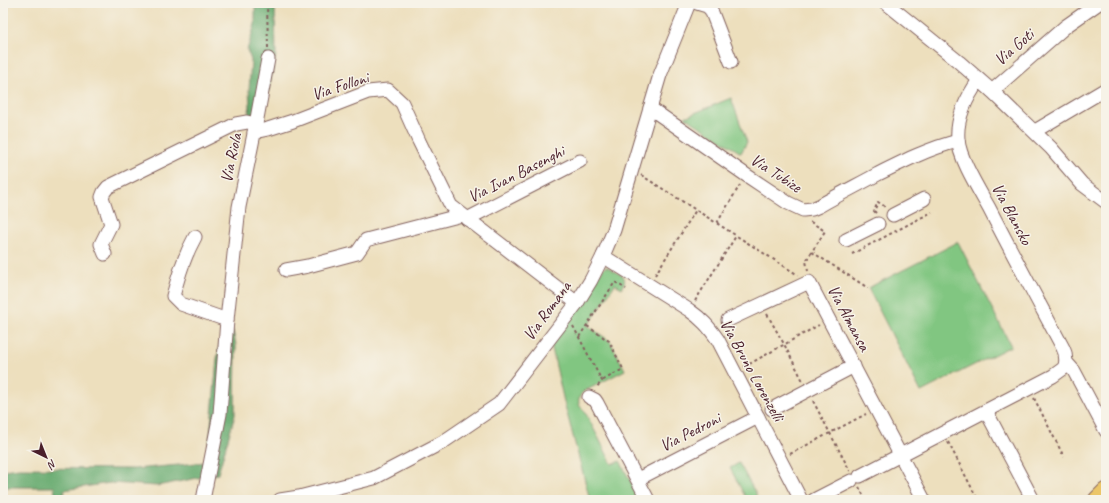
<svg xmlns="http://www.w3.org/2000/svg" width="1109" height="503" font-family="Caveat,sans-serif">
<rect width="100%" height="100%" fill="#f7f3e8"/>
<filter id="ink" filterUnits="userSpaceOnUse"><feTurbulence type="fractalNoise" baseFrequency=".025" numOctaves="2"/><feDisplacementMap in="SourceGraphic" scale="8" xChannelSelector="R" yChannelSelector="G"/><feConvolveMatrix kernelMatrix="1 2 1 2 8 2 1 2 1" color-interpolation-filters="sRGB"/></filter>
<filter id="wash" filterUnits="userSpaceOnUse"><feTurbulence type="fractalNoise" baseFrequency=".012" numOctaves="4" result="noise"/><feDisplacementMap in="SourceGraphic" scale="16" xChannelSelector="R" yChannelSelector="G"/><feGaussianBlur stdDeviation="0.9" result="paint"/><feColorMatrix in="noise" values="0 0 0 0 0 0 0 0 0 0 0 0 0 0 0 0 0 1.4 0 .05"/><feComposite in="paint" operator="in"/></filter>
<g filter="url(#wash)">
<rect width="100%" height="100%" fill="#eddfbd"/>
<g fill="#81c681" stroke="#667256">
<path d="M731 98 747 142 741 153 685 117Z"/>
<path d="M958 242 1011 346 921 392 868 288Z"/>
<path d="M605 267H608L623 276C626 280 624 284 622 288L615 284 588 326 610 341 625 370 583 392C577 398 577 406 584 410L612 464 620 461 640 500H590L564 402 551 344 603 269Z"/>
<path d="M739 463 757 496 750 500H747L730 468Z"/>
</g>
<g fill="#68ab6f" stroke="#59654d">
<path d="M255 3H275L276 55 265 107 260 119 248 116 250 106 249 90 251 60 247 50 255 24Z"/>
<path d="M233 331 236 345 235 415 218 474 157 486 110 483 64 490 66 500H56L54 487H3V470L19 468 134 469 179 465 205 462 210 437 217 359 220 343Z"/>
</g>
</g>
<g filter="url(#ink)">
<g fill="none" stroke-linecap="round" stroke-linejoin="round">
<defs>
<g id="minor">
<path d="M697 3 707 6 711 10 731 62"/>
<path d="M886 3 959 62 992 91 1051 148 1082 184 1106 202"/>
<path d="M979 80C967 97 956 117 958 139 959 158 979 190 989 208 1013 255 1038 301 1063 348L1065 353 1066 362 1074 371 1106 431"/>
<path d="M992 91 1066 26 1099 3"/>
<path d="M650 108 746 175 788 203 803 210 812 209 819 206C838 195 858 185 878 174 904 161 930 148 958 141"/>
<path d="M1035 131 1106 89"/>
<path d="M254 132 268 129 293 121 368 92 388 90 402 103 419 141 451 206 577 303"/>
<path d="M893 215 924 199"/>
<path d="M467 219 580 161"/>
<path d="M195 237C184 257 179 274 173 296L181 304 227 320"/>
<path d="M846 240 878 224"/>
<path d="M105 254 101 244 111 224 102 197 104 192 108 187 236 124 247 122 256 124"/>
<path d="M603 256 689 310C702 319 709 327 718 340L801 500"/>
<path d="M286 270 308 266 357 253 366 240 462 215"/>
<path d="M728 320 809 282 924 500"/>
<path d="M589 397 595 400 597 403 648 500"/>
<path d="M772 409 854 366"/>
<path d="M986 411 1033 500"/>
<path d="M860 476 1053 376 1064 368 1066 362"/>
<path d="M638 479 758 417"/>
<path d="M203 500 220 414 227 320 239 207 256 124 268 59"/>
<path d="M280 500 299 497 374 478 443 442 499 404 577 303 591 280 603 256 614 230 660 75 689 3"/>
<path d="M814 500 851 481"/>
</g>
<path id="major" d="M1097 500 1106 491"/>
</defs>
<use href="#minor" stroke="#83625e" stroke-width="15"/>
<use href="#major" stroke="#83625e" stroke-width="19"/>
<g stroke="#83625e" stroke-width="2" stroke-dasharray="3 3" stroke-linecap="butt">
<path d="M267 3 268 48"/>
<path d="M641 175 798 275"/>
<path d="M876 213 874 211 878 202 884 206 885 208"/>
<path d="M717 223 740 185"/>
<path d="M812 252 868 288"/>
<path d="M852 254 932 212"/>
<path d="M808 271 806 261 825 231 809 221"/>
<path d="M655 275 696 210"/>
<path d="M695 301 736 236"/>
<path d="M767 314 784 344 803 381"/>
<path d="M573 326 602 381 596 388"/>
<path d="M587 326 609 341 623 369 602 381"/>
<path d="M579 337 615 282 626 289"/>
<path d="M744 367 819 325"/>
<path d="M1034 398 1064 457"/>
<path d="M813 401 850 471"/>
<path d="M948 442 978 500"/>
<path d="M790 454 866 414"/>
<path d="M859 487 866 500"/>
</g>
<use href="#minor" stroke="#fff" stroke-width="13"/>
<use href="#major" stroke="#ecc669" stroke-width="17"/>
</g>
</g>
<g text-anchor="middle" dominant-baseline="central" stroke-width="3" stroke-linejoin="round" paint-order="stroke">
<g font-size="17" fill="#4a1f2b" stroke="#f7f3e8">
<text transform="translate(1014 47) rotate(-41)">Via Goti</text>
<text transform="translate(340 86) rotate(-18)">Via Folloni</text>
<text transform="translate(231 158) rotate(-78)">Via Riola</text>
<text transform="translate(776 173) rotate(33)">Via Tubize</text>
<text transform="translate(516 174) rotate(-27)">Via Ivan Basenghi</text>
<text transform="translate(1012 214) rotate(62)">Via Blansko</text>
<text transform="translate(547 311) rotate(-54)">Via Romana</text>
<text transform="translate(849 318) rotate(62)">Via Almansa</text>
<text transform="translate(752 370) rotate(61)">Via Bruno Lorenzelli</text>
<text transform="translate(690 432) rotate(-27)">Via Pedroni</text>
</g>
</g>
<rect width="1109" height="503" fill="none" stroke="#f7f3e8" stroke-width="16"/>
<g transform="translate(46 457) rotate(137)" stroke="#f7f3e8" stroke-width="3" paint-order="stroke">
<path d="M0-3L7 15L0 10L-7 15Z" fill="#4a1f2b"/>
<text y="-6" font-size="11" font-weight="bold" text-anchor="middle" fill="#4a1f2b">N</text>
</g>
</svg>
